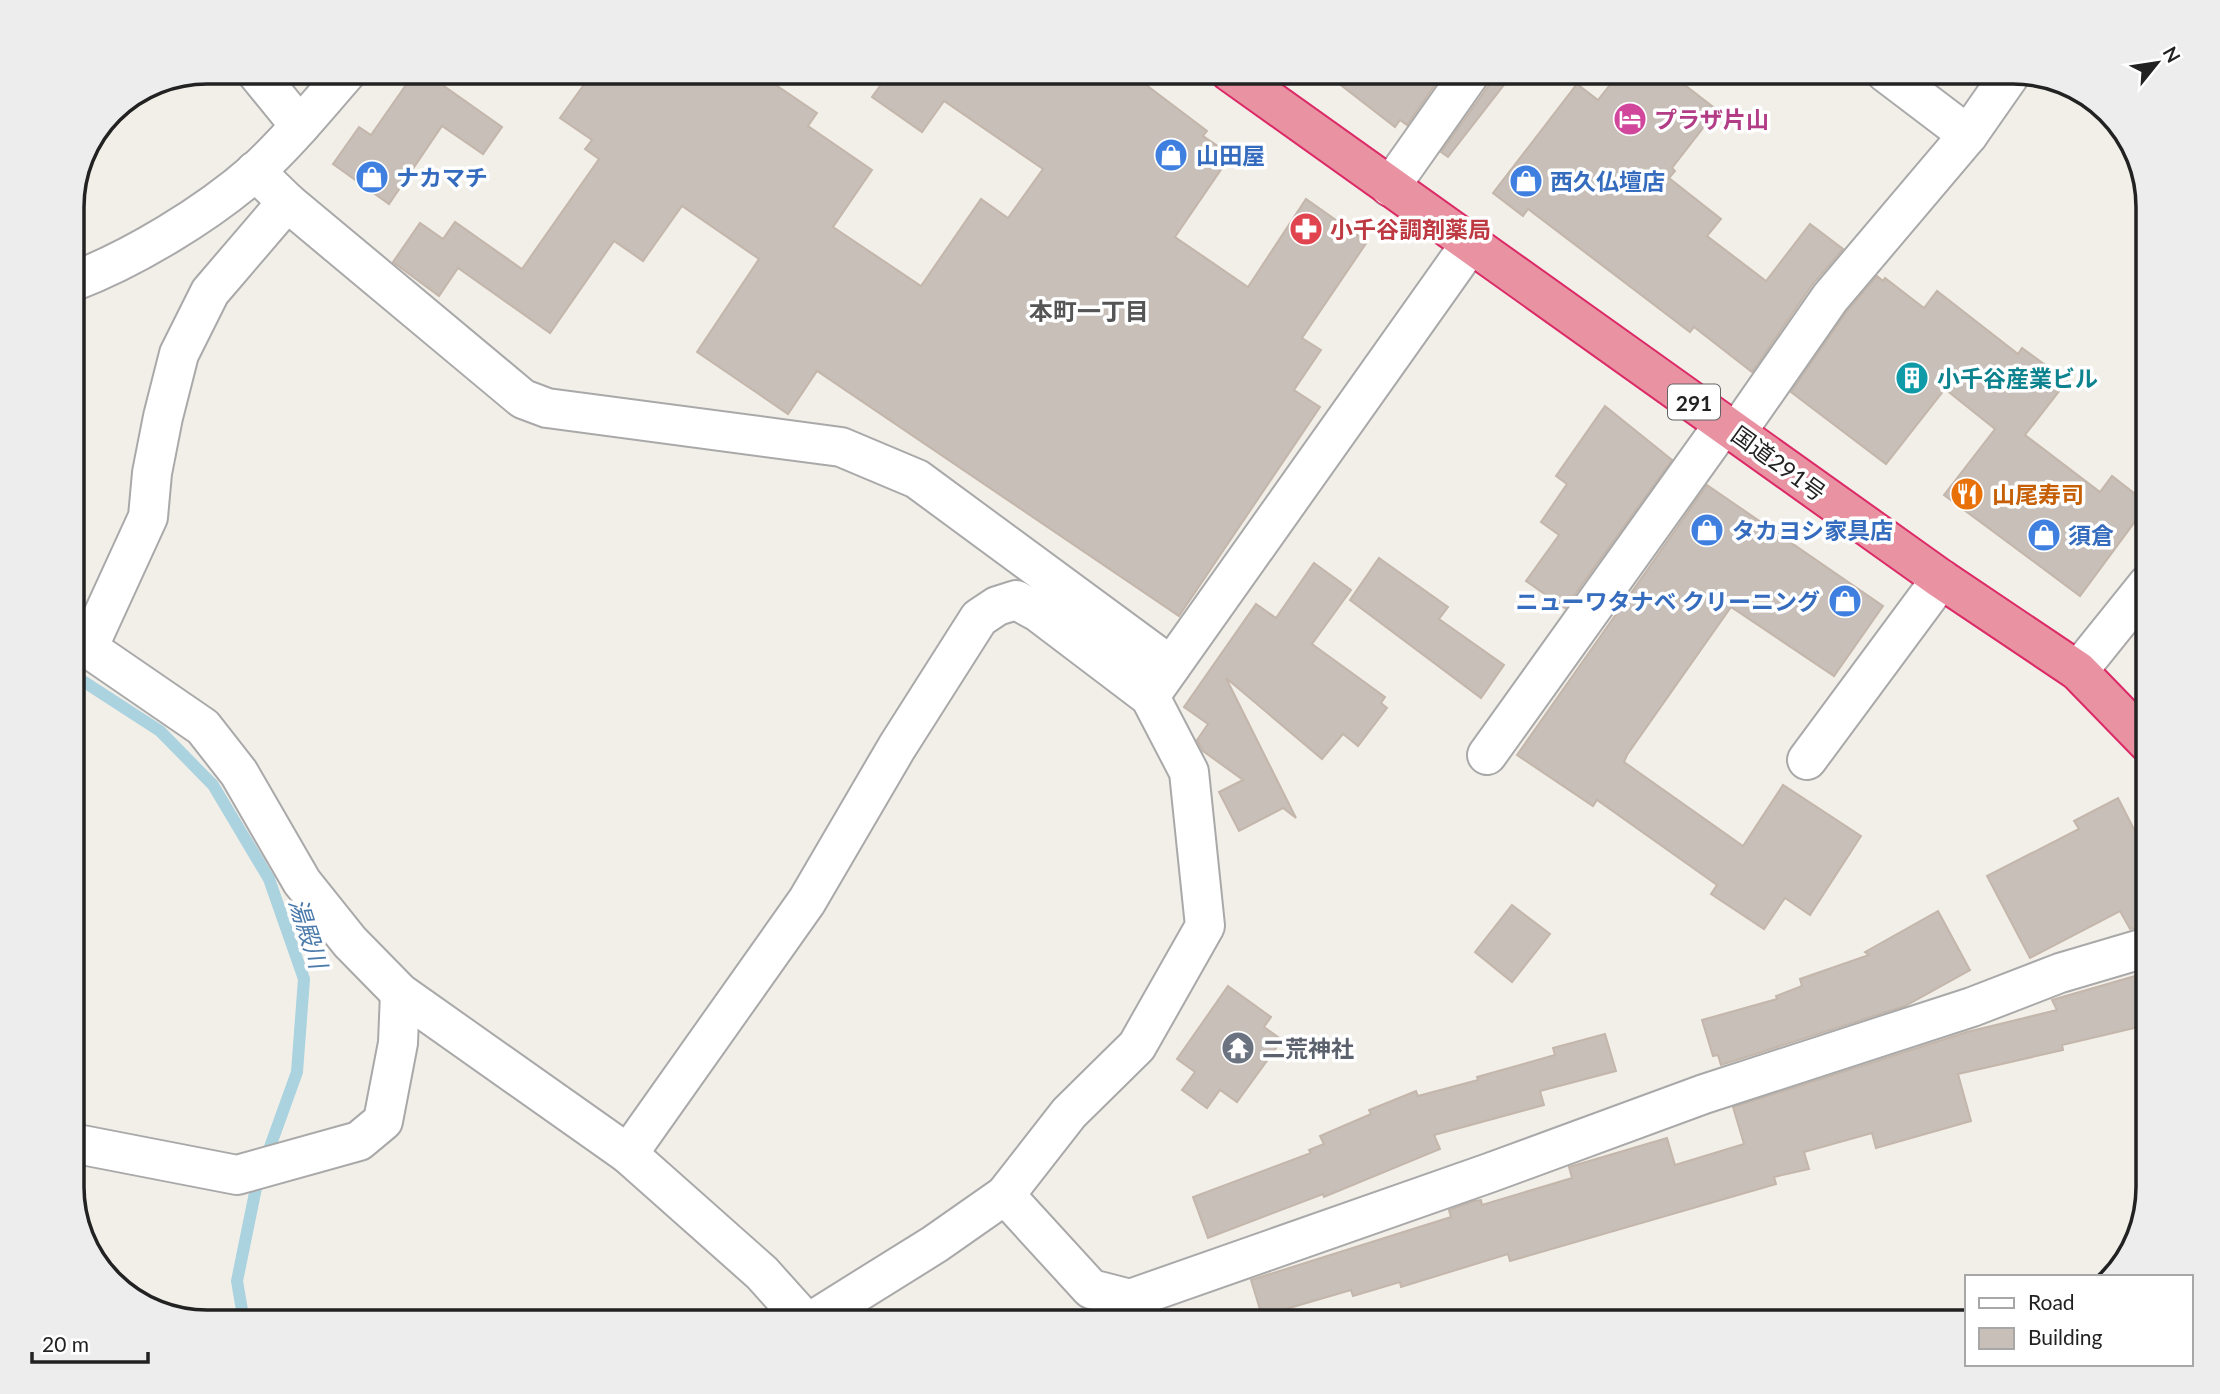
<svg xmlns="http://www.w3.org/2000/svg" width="2220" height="1394" font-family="Lato,'Noto Sans JP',sans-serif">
<rect width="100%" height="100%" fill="#f2efe9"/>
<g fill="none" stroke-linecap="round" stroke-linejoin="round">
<path stroke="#aad3df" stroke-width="12" d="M72 674 160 731 213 785 269 879 304 979 297 1072 257 1183 237 1281 244 1322"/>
</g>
<g fill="#c7bfb8" stroke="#c4b6ab" stroke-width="2">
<path d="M415 72H424L502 127 483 154 442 126 389 204 333 164 359 127 371 135Z"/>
<path d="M593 72H781L773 83 817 113 808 126 872 170 833 227 921 286 981 199 1008 218 1043 169 944 101 922 132 872 97 890 72H1129L1207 131 1203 136 1231 155 1175 237 1248 287 1306 199 1367 242 1302 338 1321 350 1294 390 1320 407 1179 616 817 371 788 414 697 352 759 259 682 206 643 261 614 241 550 333 458 268 439 296 393 262 420 223 443 239 455 222 522 269 599 159 585 149 592 140 560 118Z"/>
<path d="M1324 72H1444L1407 125 1400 120 1395 127Z"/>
<path d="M1492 72H1514L1448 157 1441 152 1489 85Z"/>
<path d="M1620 72H1668L1717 110 1672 168 1675 171 1669 178 1721 219 1707 236 1766 281 1810 224 1843 249 1812 285 1752 372 1694 327 1690 332 1528 209 1523 216 1493 193 1577 84 1598 100Z"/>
<path d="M1877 276 1883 281 1885 278 1924 308 1937 291 2018 354 2022 348 2067 381 2025 435 2100 492 2112 476 2148 504 2080 596 1944 495 1995 429 1945 389 1886 464 1791 392 1847 311Z"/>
<path d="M1605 406 1672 460 1565 608 1526 581 1559 535 1541 522 1567 484 1556 476Z"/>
<path d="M1707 485 1883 606 1834 676 1731 607 1627 755 1624 762 1743 846 1783 785 1861 836 1810 915 1785 898 1764 929 1711 894 1717 885 1597 800 1593 806 1517 755Z"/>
<path d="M1379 558 1448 607 1439 619 1504 665 1481 698 1350 600Z"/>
<path d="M1314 563 1351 590 1312 644 1385 697 1381 703 1387 708 1358 746 1343 734 1322 759 1226 678 1296 818 1283 808 1239 831 1219 792 1243 780 1203 751 1197 740 1208 724 1184 707 1256 604 1276 618Z"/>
<path d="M2118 798 2140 841 2148 837V926L2130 929 2120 911 2030 958 1987 876 2079 829 2074 821Z"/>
<path d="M1512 905 1550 934 1512 982 1475 952Z"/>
<path d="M1938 911 1970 970 1905 1006 1721 1065 1718 1055 1713 1056 1702 1020 1777 999 1776 996 1802 986 1800 979 1869 955 1865 952Z"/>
<path d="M2135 976 2147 1025 2062 1045 2063 1050 1958 1074 1971 1121 1876 1148 1872 1133 1804 1152 1809 1169 1774 1177 1776 1184 1510 1261 1508 1254 1401 1287 1400 1282 1353 1296 1351 1290 1262 1316 1251 1280 1451 1217 1449 1210 1474 1201 1481 1200 1482 1205 1572 1178 1569 1167 1667 1138 1675 1165 1744 1144 1733 1107 1967 1032 2057 1010 2052 1000Z"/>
<path d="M1228 986 1271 1017 1264 1027 1282 1040 1237 1102 1220 1090 1207 1108 1182 1090 1195 1072 1177 1059Z"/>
<path d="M1605 1034 1616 1071 1540 1091 1544 1105 1434 1135 1440 1149 1324 1197 1323 1194 1208 1238 1193 1197 1311 1153 1309 1150 1324 1144 1320 1136 1371 1114 1369 1110 1416 1091 1418 1096 1478 1080 1477 1077 1555 1055 1553 1048Z"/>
</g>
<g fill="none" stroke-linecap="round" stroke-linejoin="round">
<defs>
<g id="minor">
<path d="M256 72 300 126"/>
<path d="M1885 72 1968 135"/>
<path d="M255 171 287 202 523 399 547 408 841 447 917 479 1171 666"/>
<path d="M1390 187 1471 72"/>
<path d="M72 282C133 259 207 214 256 171 289 141 318 105 347 72"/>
<path d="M1736 433 1830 298 1968 135 2012 72"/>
<path d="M72 641 88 648 203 727 239 773 302 882 350 942 400 993 628 1154 762 1273 806 1322"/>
<path d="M88 648 148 517 152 473 163 417 179 354 210 292 287 202"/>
<path d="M2078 671 2148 584"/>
<path d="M1157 686 1471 243"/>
<path d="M1487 755 1724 424"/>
<path d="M1807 760 1941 579"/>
<path d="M72 1143 237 1175 359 1141 383 1121 398 1043 400 993"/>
<path d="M628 1154 807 901 897 747 979 618 997 606 1016 600 1038 612 1150 697 1189 772 1205 926 1137 1046 1069 1113 1005 1195 935 1244 810 1322"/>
<path d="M1005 1195 1091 1289 1130 1299 1489 1173 1704 1094 1972 1007 2060 973 2148 947"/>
</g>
<path id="highway" d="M1230 72 1941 579 2078 671 2148 743"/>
</defs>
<use href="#minor" stroke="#a9a9a9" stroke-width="42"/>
<use href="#highway" stroke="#dc2a67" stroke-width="42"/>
<use href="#minor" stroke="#fff" stroke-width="38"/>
<use href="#highway" stroke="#e892a2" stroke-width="38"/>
</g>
<defs>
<symbol id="hotel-disc" viewBox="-11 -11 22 22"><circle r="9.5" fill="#d1479c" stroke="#fff"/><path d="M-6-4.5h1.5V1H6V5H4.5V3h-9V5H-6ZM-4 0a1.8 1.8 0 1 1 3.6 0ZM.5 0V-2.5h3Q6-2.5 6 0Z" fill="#fff"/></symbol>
<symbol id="shop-disc" viewBox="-11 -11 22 22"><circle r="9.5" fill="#3f7fe0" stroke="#fff"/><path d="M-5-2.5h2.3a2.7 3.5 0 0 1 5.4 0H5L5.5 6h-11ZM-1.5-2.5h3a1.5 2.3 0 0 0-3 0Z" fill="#fff"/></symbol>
<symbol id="pharmacy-disc" viewBox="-11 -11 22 22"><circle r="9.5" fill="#e0444e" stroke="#fff"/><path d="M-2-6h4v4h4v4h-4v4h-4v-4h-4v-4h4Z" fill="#fff"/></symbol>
<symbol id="building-disc" viewBox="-11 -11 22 22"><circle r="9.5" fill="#0f9aa8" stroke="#fff"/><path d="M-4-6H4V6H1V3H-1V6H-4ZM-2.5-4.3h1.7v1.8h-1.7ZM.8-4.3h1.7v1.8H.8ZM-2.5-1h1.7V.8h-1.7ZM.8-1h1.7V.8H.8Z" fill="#fff"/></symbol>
<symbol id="restaurant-disc" viewBox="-11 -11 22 22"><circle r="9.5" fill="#e8710a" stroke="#fff"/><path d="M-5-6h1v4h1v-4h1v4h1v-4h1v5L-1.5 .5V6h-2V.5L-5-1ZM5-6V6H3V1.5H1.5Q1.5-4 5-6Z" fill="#fff"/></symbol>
<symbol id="temple-disc" viewBox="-11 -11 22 22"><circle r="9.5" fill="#6b7280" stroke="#fff"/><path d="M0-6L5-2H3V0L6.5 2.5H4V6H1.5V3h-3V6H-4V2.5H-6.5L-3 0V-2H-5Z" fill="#fff"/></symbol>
</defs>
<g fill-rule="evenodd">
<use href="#hotel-disc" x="1611" y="100" width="38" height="38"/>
<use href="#shop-disc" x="1152" y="136" width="38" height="38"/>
<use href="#shop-disc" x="353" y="158" width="38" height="38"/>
<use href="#shop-disc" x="1507" y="162" width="38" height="38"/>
<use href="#pharmacy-disc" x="1287" y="210" width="38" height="38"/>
<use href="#building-disc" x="1893" y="359" width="38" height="38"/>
<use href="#restaurant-disc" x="1948" y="475" width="38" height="38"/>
<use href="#shop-disc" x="1688" y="511" width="38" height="38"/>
<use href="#shop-disc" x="2025" y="516" width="38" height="38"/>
<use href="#shop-disc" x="1826" y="582" width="38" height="38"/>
<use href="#temple-disc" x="1219" y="1029" width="38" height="38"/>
</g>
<g text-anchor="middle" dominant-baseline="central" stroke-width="7" stroke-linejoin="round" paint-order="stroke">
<rect fill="#fff" stroke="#646464" stroke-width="2" x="1668" y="384.5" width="52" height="35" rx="5"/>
<g font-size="21" font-weight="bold" fill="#222">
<text x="1694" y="402">291</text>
</g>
<g font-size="23" font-weight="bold" fill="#b23c85" stroke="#fff" text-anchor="start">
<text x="1654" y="119">プラザ片山</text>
</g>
<g font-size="23" font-weight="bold" fill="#366cbe" stroke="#fff" text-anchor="start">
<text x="1196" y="155">山田屋</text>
<text x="396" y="177">ナカマチ</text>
<text x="1550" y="181">西久仏壇店</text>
<text x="1732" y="530">タカヨシ家具店</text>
<text x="2068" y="535">須倉</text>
<text x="1820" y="601" text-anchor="end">ニューワタナベ クリーニング</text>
</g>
<g font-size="23" font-weight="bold" fill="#be3a42" stroke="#fff" text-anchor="start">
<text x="1330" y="229">小千谷調剤薬局</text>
</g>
<g font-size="23" font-weight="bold" fill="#0d838f" stroke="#fff" text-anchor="start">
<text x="1937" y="378">小千谷産業ビル</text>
</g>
<g font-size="23" fill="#222" stroke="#fff">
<text transform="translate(1779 463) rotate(36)">国道291号</text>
</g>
<g font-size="23" font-weight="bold" fill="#c56008" stroke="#fff" text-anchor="start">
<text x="1992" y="494">山尾寿司</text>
</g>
<g font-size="23" font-weight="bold" fill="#5b616d" stroke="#fff" text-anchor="start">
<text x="1262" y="1048">二荒神社</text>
</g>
<g font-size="24" font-weight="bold" fill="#555" stroke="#fff">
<text x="1089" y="310">本町一丁目</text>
</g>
<g font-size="24" font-style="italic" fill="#4a7aab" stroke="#fff">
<text transform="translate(309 933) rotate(72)">湯殿川</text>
</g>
</g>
<path d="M0 0H2220V1394H0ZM207 84H2013A123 123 0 0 1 2136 207V1187A123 123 0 0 1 2013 1310H207A123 123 0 0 1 84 1187V207A123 123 0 0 1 207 84Z" fill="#ededed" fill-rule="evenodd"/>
<path fill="none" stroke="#222" stroke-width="3.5" d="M207 84H2013A123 123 0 0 1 2136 207V1187A123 123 0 0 1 2013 1310H207A123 123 0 0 1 84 1187V207A123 123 0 0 1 207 84Z"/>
<rect x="1965" y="1275" width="228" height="91" fill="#ffffff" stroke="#a7a7a7" stroke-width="2"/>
<rect x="1979" y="1298" width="35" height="10" fill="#ffffff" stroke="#a7a7a7" stroke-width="2"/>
<text x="2028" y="1310" font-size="21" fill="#222222">Road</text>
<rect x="1979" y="1328" width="35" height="21" fill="#c7bfb8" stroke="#a7a7a7" stroke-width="2"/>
<text x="2028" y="1345" font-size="21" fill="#222222">Building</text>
<g transform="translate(2157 63) rotate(60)" stroke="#ffffff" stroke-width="5" paint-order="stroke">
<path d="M0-5L12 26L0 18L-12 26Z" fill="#222222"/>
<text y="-10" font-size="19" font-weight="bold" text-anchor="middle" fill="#222222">N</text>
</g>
<path d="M32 1352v10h116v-10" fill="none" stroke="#222222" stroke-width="3.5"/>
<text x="42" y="1352" font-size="21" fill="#222222" stroke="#ffffff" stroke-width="5" paint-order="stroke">20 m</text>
</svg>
